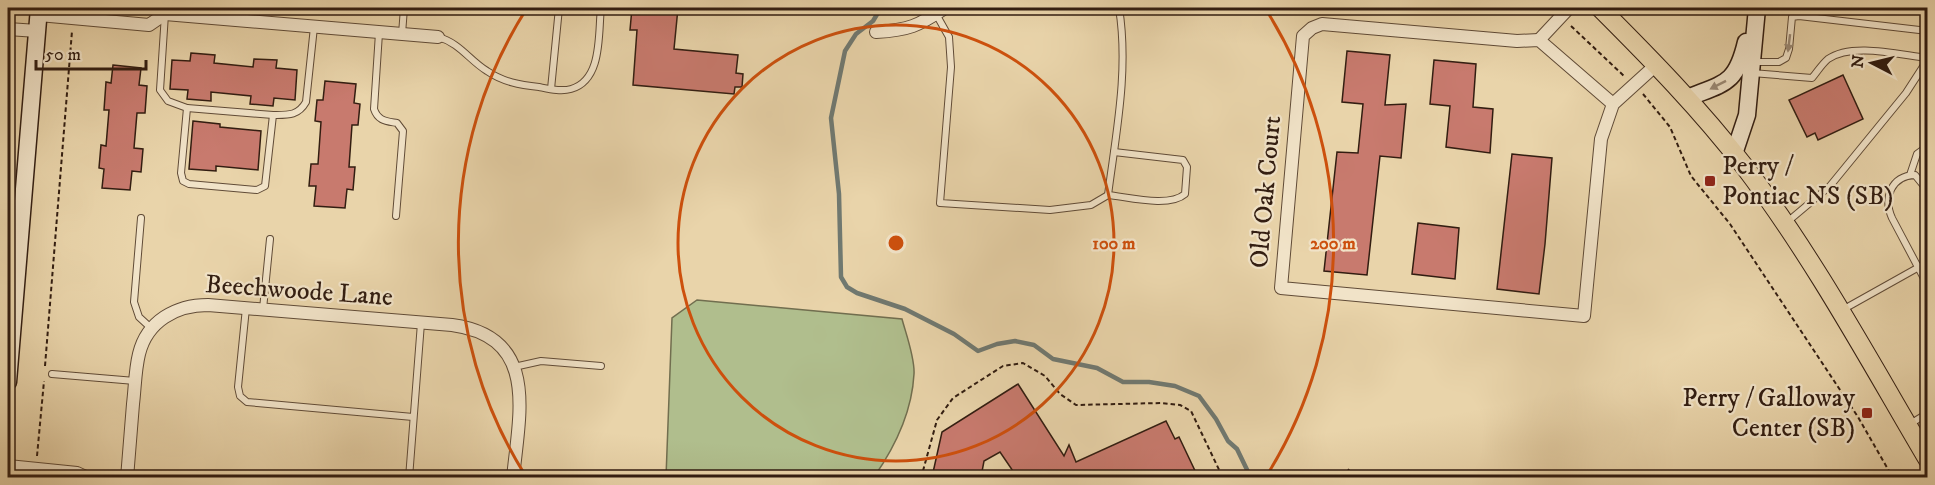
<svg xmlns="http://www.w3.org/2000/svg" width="1935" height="485" font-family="'IM FELL DW Pica',serif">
<rect width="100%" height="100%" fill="#e9d4aa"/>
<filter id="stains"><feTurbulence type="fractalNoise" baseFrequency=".00333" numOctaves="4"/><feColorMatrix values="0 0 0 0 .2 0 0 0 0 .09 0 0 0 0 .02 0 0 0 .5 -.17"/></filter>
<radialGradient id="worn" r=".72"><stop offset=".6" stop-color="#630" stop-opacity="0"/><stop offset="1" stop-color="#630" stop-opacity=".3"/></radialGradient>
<path fill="#b0be8d" stroke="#716e4f" stroke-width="1.5" d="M697 300 902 319C906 334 915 358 914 374 912 412 895 447 874 477H666L672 318Z"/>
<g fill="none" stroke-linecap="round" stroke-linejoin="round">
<path stroke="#707971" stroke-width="4.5" d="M879 8V11L873 21 856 34 845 51 831 118 839 194 841 277 847 287 857 293 905 309 954 334 978 351 997 344 1015 341 1034 345 1053 359 1097 368 1123 382H1149L1175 386 1199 396 1216 419 1228 441 1237 449 1251 478"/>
</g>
<g fill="#c87a6e" stroke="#321d11" stroke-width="1.5">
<path d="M632 8H678L674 49 738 55 736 73 743 74 742 87H735L734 94 633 85 637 30H630Z"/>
<path d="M1347 51 1390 55 1385 105 1406 104 1401 158 1380 156 1367 275 1324 271 1337 152 1358 153 1363 104 1342 102Z"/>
<path d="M191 53 215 55 214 63 253 67 254 59 277 60 276 68 297 70 295 100 274 98 273 106 250 104 251 96 211 92V101L187 99 188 90 170 89 172 60 190 61Z"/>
<path d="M1434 60 1476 64 1473 107 1493 109 1490 153 1446 147 1450 106 1430 104Z"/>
<path d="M113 65 141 68 139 85 147 86 145 113H137L134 148 143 149 141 172 132 171 130 190 102 188 104 169 99 168 101 145 106 146 109 110H104L106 82 111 83Z"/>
<path d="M1843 75 1863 119 1818 140 1815 133 1807 137 1789 100Z"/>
<path d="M325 81 356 84 354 103 360 104 358 125H352L349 167H355L353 190 347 189 345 208 314 206 316 186H309L311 164H318L321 122 315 121 317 100H323Z"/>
<path d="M193 121 220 124V127L261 131 258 170 216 166V171L189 169Z"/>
<path d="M1512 154 1552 158 1545 244 1539 294 1497 289Z"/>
<path d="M1418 223 1459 228 1455 279 1412 274Z"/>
<path d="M1018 384 1064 456 1069 445 1076 462 1166 421 1175 439 1179 437 1198 477H1017L1000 452 984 461 981 477H932L942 432Z"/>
</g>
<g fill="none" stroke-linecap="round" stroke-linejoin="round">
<defs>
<g id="lane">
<path d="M165 14 160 90 168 101 187 108 181 173 183 181 189 184 257 190 265 186 273 115C288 115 298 116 306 102L314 27"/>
<path d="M936 14 949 37 951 67 940 203 1050 210 1091 205 1108 195C1116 133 1129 70 1119 8"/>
<path d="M379 33 374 109C378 121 386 121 397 123L403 131 396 216"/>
<path d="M402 34 404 8"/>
<path d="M438 37C460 43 469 60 487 71 503 82 520 85 539 87 549 89 561 92 571 89 603 80 598 33 601 8"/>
<path d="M1754 62H1779L1786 58 1789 49 1792 17 1799 16 1928 31"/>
<path d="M1752 73 1812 78C1817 72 1822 64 1828 59 1852 42 1900 55 1928 58"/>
<path d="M551 89 559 8"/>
<path d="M187 108 273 115"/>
<path d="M1910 175 1917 154 1928 146"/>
<path d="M1928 191 1915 175C1891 176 1883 198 1892 218L1928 286"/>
<path d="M1108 195C1128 197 1169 208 1185 194L1187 167 1183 160 1114 152"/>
<path d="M141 218 134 302 139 317 151 328"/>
<path d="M1786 223 1830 186 1906 93 1928 59"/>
<path d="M246 308 238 387 240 396 247 402 413 417"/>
<path d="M263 309 270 239"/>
<path d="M1844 309 1928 262"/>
<path d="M514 367 541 361 601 366"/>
<path d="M52 374 135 381"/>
<path d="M1910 424 1928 413"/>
<path d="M409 478 421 323"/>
</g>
<g id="street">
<path d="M158 8 165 14 438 37"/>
<path d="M39 15 149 25 165 14"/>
<path d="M8 29 37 31"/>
<path d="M876 32C909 30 918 26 945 8"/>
<path d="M1539 40 1569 8"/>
<path d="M1613 104 1539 40 1517 41 1322 24 1312 28 1303 36 1281 288 1584 316 1601 139 1613 104 1656 65"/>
<path d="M8 466 77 473 88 478"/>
<path d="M127 478C129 453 131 429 133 404 135 388 135 370 139 354 147 321 176 305 208 305L452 325C540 337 519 414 513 478"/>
</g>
<g id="secondary">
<path d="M1687 98C1724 83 1736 85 1746 42"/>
<path d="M1734 154 1747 115 1757 8"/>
<path d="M8 382 39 8"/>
</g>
<path id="primary" d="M1600 8C1650 58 1701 110 1744 166 1814 258 1869 360 1928 460"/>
</defs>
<use href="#lane" stroke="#604b37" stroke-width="8"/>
<use href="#street" stroke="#604b37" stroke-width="14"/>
<use href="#secondary" stroke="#321d11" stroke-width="19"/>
<use href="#primary" stroke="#321d11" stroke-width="20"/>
<g stroke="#321d11" stroke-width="2" stroke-dasharray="4.5 3" stroke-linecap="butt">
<path d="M1571 26 1624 76"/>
<path d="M1643 94 1670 127 1691 176 1730 224 1858 417 1893 478"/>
<path d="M45 366 72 31"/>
<path d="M37 456 44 381"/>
<path d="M921 478 937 420 953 398 1003 366 1023 363 1045 376 1060 394 1076 405 1161 403 1180 405 1191 411 1223 478"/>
<path d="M1344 478 1349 469"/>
</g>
<use href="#lane" stroke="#f1e3c8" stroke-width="6"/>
<use href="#street" stroke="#f1e3c8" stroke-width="12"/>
<use href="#secondary" stroke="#f1e3c8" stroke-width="16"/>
<use href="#primary" stroke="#e9d4aa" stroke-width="18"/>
</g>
<defs><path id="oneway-solid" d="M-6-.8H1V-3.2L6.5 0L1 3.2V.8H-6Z" transform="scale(1.5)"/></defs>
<g fill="#9b8a76">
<use href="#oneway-solid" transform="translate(1789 43) rotate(97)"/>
<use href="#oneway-solid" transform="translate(1718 85) rotate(153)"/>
</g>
<g fill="none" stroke="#cd500d" stroke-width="3">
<circle cx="896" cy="243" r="218"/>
<path d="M525 475A437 437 0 0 1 527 8M1265 8A437 437 0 0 1 1267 475"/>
</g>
<g fill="#8f2418" stroke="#f1e3c8" stroke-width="2">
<rect x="1704" y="175" width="12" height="12" rx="3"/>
<rect x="1861" y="407" width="12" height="12" rx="3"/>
</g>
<g text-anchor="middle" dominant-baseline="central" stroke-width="4.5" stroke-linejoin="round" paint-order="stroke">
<g font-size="26" fill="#321d11" stroke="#f1e3c8" text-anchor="start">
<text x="1722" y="166">Perry /<tspan x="1722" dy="30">Pontiac NS (SB)</tspan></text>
<text x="1855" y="398" text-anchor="end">Perry / Galloway<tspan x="1855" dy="30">Center (SB)</tspan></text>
</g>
<g font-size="26" fill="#321d11" stroke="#f1e3c8">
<text transform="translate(1266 192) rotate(-85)">Old Oak Court</text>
<text transform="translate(299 291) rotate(4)">Beechwoode Lane</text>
</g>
</g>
<circle cx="896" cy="243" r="9" fill="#cd500d" stroke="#f1e3c8" stroke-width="3"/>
<g font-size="18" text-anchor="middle" font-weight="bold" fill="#cd500d" stroke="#f1e3c8" stroke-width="4.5" stroke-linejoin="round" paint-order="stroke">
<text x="1114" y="249">100 m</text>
<text x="1333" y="249">200 m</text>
</g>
<rect width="1935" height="485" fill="none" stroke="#e9d4aa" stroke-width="30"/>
<rect x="9" y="9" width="1917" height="467" fill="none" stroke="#321d11" stroke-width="3"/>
<rect x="15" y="15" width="1905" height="455" fill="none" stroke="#321d11" stroke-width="1.5"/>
<g transform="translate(1872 63) rotate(277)" stroke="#f1e3c8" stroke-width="4.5" paint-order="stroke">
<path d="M0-4.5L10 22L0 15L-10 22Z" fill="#321d11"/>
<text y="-9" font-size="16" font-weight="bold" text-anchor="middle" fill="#321d11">N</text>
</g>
<path d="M36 60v9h110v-9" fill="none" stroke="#321d11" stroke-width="3"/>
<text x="45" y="60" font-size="18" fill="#321d11" stroke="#f1e3c8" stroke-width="4.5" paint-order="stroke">50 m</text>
<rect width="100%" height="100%" filter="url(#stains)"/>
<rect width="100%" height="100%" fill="url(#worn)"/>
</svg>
